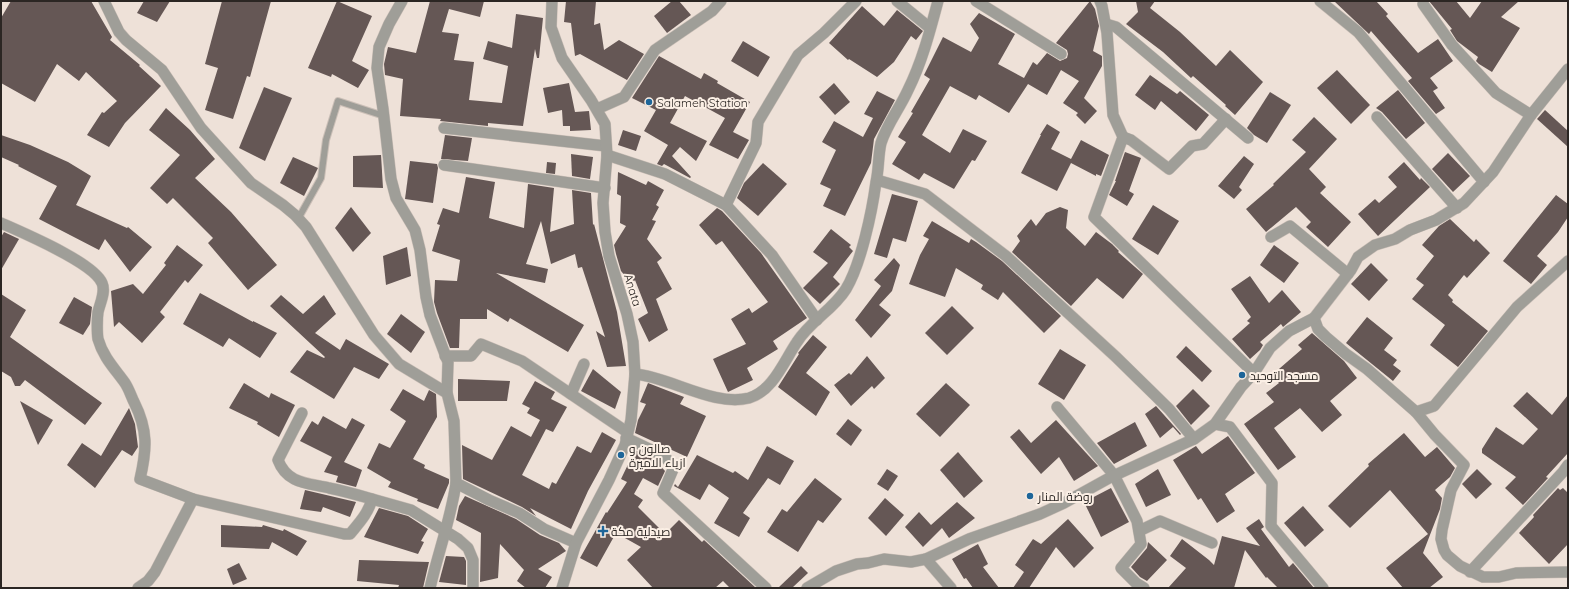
<svg xmlns="http://www.w3.org/2000/svg" width="1569" height="589" font-family="Quicksand,Cairo,sans-serif">
<rect width="100%" height="100%" fill="#eee1d8"/>
<g fill="#655755">
<path d="M11 1H91L112 37 110 40 140 65 139 66 161 86 125 123 109 147 87 135 102 112 104 113 117 101 86 72 79 81 57 64 35 102 1 83V18Z"/>
<path d="M144 1H170L157 22 137 13Z"/>
<path d="M222 1H271L250 77 247 76 233 119 205 110 218 68 205 64Z"/>
<path d="M337 1 372 16 352 61 369 70 358 88 332 74 331 77 308 68Z"/>
<path d="M430 1H484L480 17 449 9 442 32 459 34 454 60 474 62 469 100 502 103 508 66 483 59 488 41 512 48 516 14 543 18 539 58H537L535 49 523 126 488 123V126L440 121 441 119 400 116 403 79 385 75 384 64 388 47 416 53Z"/>
<path d="M566 1H596L594 25 600 23 604 50 619 40 644 54 627 80 580 54 575 56 571 23 564 22Z"/>
<path d="M672 1H679L691 15 667 33 654 16Z"/>
<path d="M1090 1 1095 9 1099 26 1093 51 1102 56V66L1084 98 1097 111 1085 124 1076 115 1078 113 1063 103 1079 81 1061 70 1047 95 1028 84 1009 113 979 95 976 100 950 86 922 135 950 153 963 129 987 141 975 161 972 160 954 189 924 173 919 180 892 164 906 142 898 137 913 113 911 112 930 79 924 75 943 37 971 52 979 38 970 24 979 13 1015 34 998 64 1024 78 1033 62 1037 65 1047 53 1060 61 1067 58 1068 54 1067 50 1056 43Z"/>
<path d="M1136 1H1155L1150 8 1180 32 1216 66 1230 50 1263 82 1235 115 1225 106 1226 105 1193 76 1191 78 1163 52 1126 24 1138 12Z"/>
<path d="M1334 1H1376L1388 14 1386 16 1418 53 1438 39 1453 61 1430 78 1438 88 1433 91 1445 108 1436 114 1408 81 1412 78 1371 31 1369 34Z"/>
<path d="M1429 1H1456L1470 18 1482 1H1519L1501 17 1520 28 1492 72 1479 64 1476 61 1478 57 1457 41 1450 30 1452 29Z"/>
<path d="M862 6 884 26 897 10 923 31 916 40 911 36 894 62 877 77 849 59 848 60 829 43Z"/>
<path d="M743 41 770 57 758 77 731 61Z"/>
<path d="M659 56 701 79 704 73 718 81 717 83 750 102 733 132 749 140 738 159 709 145 725 118 685 96 670 123 707 141 696 161 680 147 672 156 691 177 690 178 664 164 662 166 657 164 668 145 644 131 656 110 632 98Z"/>
<path d="M1337 70 1370 105 1351 124 1317 88Z"/>
<path d="M1150 75 1177 94 1180 91 1209 115 1196 131 1161 101 1155 110 1135 95Z"/>
<path d="M569 83 575 112 589 111 591 130 570 131V126H563L562 110 548 113 543 88Z"/>
<path d="M834 83 850 102 835 115 819 97Z"/>
<path d="M264 87 292 98 265 161 239 148Z"/>
<path d="M1398 90 1425 123 1406 139 1382 112 1376 108Z"/>
<path d="M877 91 895 100 874 139 871 163 845 216 823 206 831 189 820 184 836 150 822 142 834 121 863 137 873 118 864 114Z"/>
<path d="M1270 92 1291 105 1267 143 1254 135 1247 128Z"/>
<path d="M166 108 190 130 215 159 195 178 231 212 277 265 248 290 208 243 213 238 173 198 167 204 150 188 180 155 149 130Z"/>
<path d="M1545 110 1568 131V147L1537 119Z"/>
<path d="M1314 117 1337 139 1309 169 1326 187 1320 193 1351 222 1328 247 1306 227 1311 222 1296 207 1266 232 1246 209 1274 185 1273 184 1306 152 1292 140Z"/>
<path d="M1047 124 1060 132 1051 149 1071 159 1081 140 1109 155 1101 176 1096 174V176L1071 163 1057 191 1021 173 1041 135H1040Z"/>
<path d="M623 130 641 136 636 151 618 145Z"/>
<path d="M1 135 30 145 68 162 91 176 76 205 127 228 128 227 152 247 130 272 105 239 99 250 39 219 57 186 18 166 19 165 1 157Z"/>
<path d="M445 135 472 138 468 161 441 159Z"/>
<path d="M1125 152 1141 158 1129 191 1134 194 1127 206 1109 195 1116 181H1115Z"/>
<path d="M1448 153 1470 176 1453 192 1432 169Z"/>
<path d="M571 154 593 157 590 179 572 176Z"/>
<path d="M381 155 383 188 353 187V156Z"/>
<path d="M1244 156 1254 164 1239 187 1242 190 1234 199 1218 186Z"/>
<path d="M293 157 318 168 304 196 280 183Z"/>
<path d="M410 161 437 164 438 168 433 203 405 199Z"/>
<path d="M547 162 556 163 555 174 546 173Z"/>
<path d="M1404 162 1420 180 1421 178 1430 187 1378 236 1358 214 1375 199 1379 203 1397 187 1388 177Z"/>
<path d="M763 163 787 184 758 216 737 198 744 183Z"/>
<path d="M618 172 646 185 648 181 664 190 656 205 659 207 652 220 656 221 647 239 662 258 657 262 672 289 656 299 668 330 649 342 638 319 648 313 635 280 632 284 621 271 616 254 614 245 626 226 620 223 621 196 617 194Z"/>
<path d="M466 177 495 182 489 218 524 228 528 184 554 188 550 232 574 224 572 190 591 193 593 225 594 224 617 312 626 366 607 367 596 331 605 337 582 267 578 268 575 254 551 264 541 221 526 264 548 269 545 283 496 273 584 325 568 352 510 318 508 322 487 309V319H460L459 348H450L437 313 434 302 435 280 457 281 460 260 432 251 440 225 437 224 443 208 459 213Z"/>
<path d="M892 194 918 201 906 242 893 238 887 258 874 254Z"/>
<path d="M1556 195 1568 204V217L1558 232 1537 256 1547 265 1531 284 1503 261Z"/>
<path d="M1153 205 1179 221 1158 255 1132 239Z"/>
<path d="M351 207 371 233 353 252 335 228Z"/>
<path d="M1060 207 1068 210 1066 228 1085 246 1096 232 1112 244 1119 251 1118 252 1143 274 1123 299 1097 278 1071 306 1012 252 1020 241 1017 236 1031 219 1036 226 1046 213Z"/>
<path d="M717 208 722 211 761 253 807 318 773 341 778 349 747 368 753 380 728 392 713 359 746 344 731 319 749 308 752 313 768 302 722 241 716 245 699 225Z"/>
<path d="M1450 219 1474 242 1476 239 1490 253 1467 278 1464 275 1448 295 1453 300 1452 302 1488 331 1458 367 1430 345 1445 325 1412 299 1424 285 1416 279 1434 256 1422 245 1439 226Z"/>
<path d="M932 221 969 243 971 239 976 242 1002 261 1061 316 1044 333 1003 292 998 300 981 289 983 285 956 268 945 297 909 284 920 255 929 239 923 236Z"/>
<path d="M831 229 851 245 849 247 853 251 833 277 840 284 820 304 803 288 828 263 813 252Z"/>
<path d="M4 232 19 239 1 270V237Z"/>
<path d="M177 245 203 265 188 283 185 280 160 312 165 317 142 343 119 322 114 327 111 291 133 284 143 294 166 265 164 263Z"/>
<path d="M1274 245 1299 263 1284 283 1260 265Z"/>
<path d="M407 247 411 276 386 285 383 256Z"/>
<path d="M894 258 900 265 892 291 879 305 891 315 871 338 855 320 881 286 874 280Z"/>
<path d="M1371 263 1388 280 1369 301 1351 284Z"/>
<path d="M1250 276 1269 303 1282 290 1301 312 1283 327 1281 324 1260 342 1263 345 1260 350 1250 359 1232 339 1250 323 1247 321 1251 317 1231 289Z"/>
<path d="M200 293 253 322V321L277 333 260 358 229 338 223 347 183 324Z"/>
<path d="M1 294 26 310 10 337 102 403 85 425 25 380 20 386H15L11 377 1 371Z"/>
<path d="M281 295 303 314 324 295 336 314 315 333 340 350 346 339 389 364 379 379 354 367 334 399 290 372 307 350 324 358 325 357 270 306Z"/>
<path d="M74 297 92 307 90 324 83 335 59 323Z"/>
<path d="M952 306 974 328 947 355 925 333Z"/>
<path d="M401 314 425 332 411 353 387 334Z"/>
<path d="M1367 317 1393 338 1384 350 1397 360 1393 365 1401 371 1393 381 1346 343Z"/>
<path d="M1312 333 1344 361 1357 378 1330 401 1342 415 1322 432 1300 408 1274 428 1296 457 1278 470 1244 424 1274 402 1266 393 1279 383 1272 375 1302 349 1298 345Z"/>
<path d="M813 335 827 347 806 373 830 392 816 416 778 387 799 354 798 353Z"/>
<path d="M1186 346 1212 371 1202 382 1176 357Z"/>
<path d="M1060 349 1086 365 1064 400 1038 384Z"/>
<path d="M867 356 885 378 874 389 872 386 851 406 834 385 849 373 851 375Z"/>
<path d="M593 369 621 392 615 409 581 391Z"/>
<path d="M458 379 510 381 507 401H458Z"/>
<path d="M535 381 555 392 551 399 567 407 553 432 546 429 522 475 549 489 552 482 556 484 577 446 591 453 602 432 616 440 588 491 571 529 530 508 536 516 522 507 463 479 462 445 492 460 511 426 531 437 540 420 527 413 530 408 522 404Z"/>
<path d="M244 383 269 398 271 393 295 405 279 437 257 424 258 422 229 408Z"/>
<path d="M648 383 684 397 680 404 706 416 687 457 635 433 638 420 646 404 640 402Z"/>
<path d="M946 383 970 405 940 437 916 414Z"/>
<path d="M403 389 424 401 429 390 436 394 437 417 413 459 425 465 424 468 449 479V483L438 509 417 501 418 499 388 487 391 482 367 468 379 443 390 448 406 421 390 410Z"/>
<path d="M1193 389 1210 406 1191 425 1176 406Z"/>
<path d="M1527 392 1552 415 1568 395V453L1546 477 1548 478 1523 505 1505 488 1516 477 1482 453V449L1496 427 1523 445 1538 429 1513 406Z"/>
<path d="M20 401 53 420 38 445 31 428Z"/>
<path d="M1156 406 1181 434 1180 435 1173 427 1160 438 1145 414Z"/>
<path d="M129 408 135 424 138 447 132 456 122 450 95 488 67 465 82 443 101 456Z"/>
<path d="M323 416 346 429 352 418 365 425 344 462 362 470 356 487 336 482 338 476 324 472 332 457 300 441 312 421 318 425Z"/>
<path d="M848 419 862 430 851 446 836 434Z"/>
<path d="M1056 420 1098 466 1074 481 1059 457 1041 474 1010 437 1019 429 1031 443Z"/>
<path d="M1135 422 1147 446 1114 464 1097 443Z"/>
<path d="M1404 433 1425 457 1437 447 1455 468 1450 477 1435 490 1442 498 1440 509 1423 553 1443 577 1429 588H1403L1386 568 1428 534 1390 490 1350 528 1328 506 1369 466 1368 464Z"/>
<path d="M1228 436 1255 473 1225 494 1235 511 1217 523 1201 498 1198 500 1173 460 1196 446 1202 454Z"/>
<path d="M767 446 794 461 780 485 768 478 743 513 750 518 739 537 714 523 729 498 709 484 700 500 674 486 675 484 678 487 697 455 733 473 735 471 748 480Z"/>
<path d="M635 450 655 460 665 471 658 486 643 478 634 494 643 500 638 507 665 534 679 520 702 542 704 540 756 588H730L723 581 715 588H653L627 560 641 547 616 533 597 567 580 558 606 512 607 513 627 482 621 479Z"/>
<path d="M958 452 983 481 964 498 940 470Z"/>
<path d="M887 469 898 476 888 491 877 484Z"/>
<path d="M1158 469 1171 495 1146 507 1135 484Z"/>
<path d="M1477 469 1492 484 1476 499 1462 484Z"/>
<path d="M815 478 842 499 823 523 818 520 798 552 767 532 782 509 787 512Z"/>
<path d="M1111 488 1129 522 1101 537 1084 502Z"/>
<path d="M1558 488 1560 490 1563 488 1568 493V544L1549 564 1519 533 1534 517 1533 515Z"/>
<path d="M305 490 356 502 350 517 323 507 321 512 300 509Z"/>
<path d="M465 496 516 519 540 535 559 543 566 551 538 569 552 577 545 588H526L517 581 524 570 500 544 498 578 480 582 481 533 456 520 459 506Z"/>
<path d="M885 498 904 515 886 536 868 518Z"/>
<path d="M957 502 975 518 949 538 942 528 923 547 905 527 919 512 931 525Z"/>
<path d="M1303 506 1324 530 1305 547 1284 523Z"/>
<path d="M379 508 408 516 428 529 421 541 424 542 418 554 364 537Z"/>
<path d="M1068 519 1094 548 1074 568 1056 547 1029 588H1013L1024 572 1015 565 1033 539 1041 544Z"/>
<path d="M1259 519 1264 527 1261 529 1289 567 1293 563 1314 588H1278L1267 577 1266 578 1245 550 1234 588H1168L1186 568 1170 556 1182 539 1209 560 1214 565 1222 536 1260 546 1246 528Z"/>
<path d="M221 525 262 527 263 525 283 531 284 529 307 541 297 556 272 542 269 549 221 547Z"/>
<path d="M1148 542 1167 560 1147 581 1140 577 1131 567 1147 548Z"/>
<path d="M978 544 988 564 983 567 999 588H973L966 578 964 579 952 559Z"/>
<path d="M446 556 464 557 466 561V585L439 582Z"/>
<path d="M359 560 429 562 423 588H398L399 585 357 581Z"/>
<path d="M239 563 247 579 233 585 227 569Z"/>
<path d="M801 566 808 573 792 588H778Z"/>
</g>
<g fill="none" stroke-linecap="round" stroke-linejoin="round">
<defs>
<path id="service" d="M298 219 321 178 326 140 338 101 384 116"/>
<g id="minor">
<path d="M402 1 389 24 379 47 377 68 383 109 391 179 396 198 415 230 420 250 426 297 430 315 448 362 447 393"/>
<path d="M897 1 930 28"/>
<path d="M976 1 1061 54"/>
<path d="M1100 1 1102 6 1107 33 1113 115 1123 137 1094 217 1254 373"/>
<path d="M1320 1 1358 32 1484 182"/>
<path d="M1423 4 1452 45 1496 93 1531 115"/>
<path d="M1106 24 1116 27 1248 138"/>
<path d="M597 109 624 97 655 50 712 11 721 1"/>
<path d="M1377 117 1457 208"/>
<path d="M444 128 606 146"/>
<path d="M1123 137 1131 140 1169 169 1192 146 1203 144 1226 119"/>
<path d="M607 155 665 174 726 205 772 255 817 320"/>
<path d="M444 165 605 188"/>
<path d="M877 180 925 194 1006 256 1116 357 1169 409 1194 439"/>
<path d="M726 205 756 143 758 122 798 55 824 33 856 1"/>
<path d="M1 223C23 233 93 262 102 283 106 292 100 303 98 312 97 319 97 333 98 339 103 357 115 369 125 383 129 389 131 396 134 402 148 430 147 449 140 479L193 499 344 534H350C359 523 368 514 372 499L411 510 458 539 468 548 473 560V588"/>
<path d="M1271 237 1290 226 1348 274"/>
<path d="M1314 318 1318 329 1326 337 1346 354 1367 369 1416 412 1435 435 1464 465 1451 490 1442 530 1441 539 1444 550 1447 555 1460 566 1483 577H1499L1516 573 1568 572"/>
<path d="M445 356H471L481 344 522 361 627 432"/>
<path d="M635 374C670 377 714 407 749 398 773 391 784 361 797 342 810 321 833 310 846 289 861 264 872 212 876 182 879 169 878 156 881 143 887 124 900 108 908 90 922 62 930 31 938 1"/>
<path d="M571 394 584 364"/>
<path d="M1057 407 1114 475 1137 521 1141 544 1121 568 1136 583 1144 588"/>
<path d="M1416 412 1434 406 1517 307 1568 261"/>
<path d="M302 413 278 460C287 484 308 483 329 488 344 491 358 495 372 499"/>
<path d="M1215 424 1230 427 1272 483 1271 526 1323 588"/>
<path d="M626 438 664 456 674 467 663 493 766 588"/>
<path d="M1139 531 1160 521 1212 543"/>
<path d="M926 559 951 588"/>
<path d="M1470 572 1563 472 1568 465"/>
<path d="M138 588 148 581 155 572 193 499"/>
<path d="M430 588C438 553 451 518 456 483"/>
<path d="M807 588 836 571 857 564 868 563 884 559 911 562 926 559 969 539 1040 514 1064 503 1111 477 1194 439 1215 424 1241 387 1254 373 1270 348 1289 331 1314 318 1351 270 1358 257 1375 245 1395 239 1410 230 1436 220 1464 203 1493 172 1531 115 1568 69"/>
</g>
<g id="tertiary">
<path d="M104 1 119 32 126 40 162 70 201 128 251 183 283 205 295 215 306 227 374 335 399 364 447 393 454 421 456 483 489 500 519 513 544 529 576 543"/>
<path d="M552 1 551 27 562 58 591 100 605 124 607 155 603 203 605 232 609 256 627 314 633 342 635 374 631 420 625 445 609 480 576 543 562 588"/>
</g>
</defs>
<use href="#service" stroke="#cbbfb7" stroke-width="8"/>
<use href="#minor" stroke="#cbbfb7" stroke-width="12"/>
<use href="#tertiary" stroke="#cbbfb7" stroke-width="12"/>
<use href="#service" stroke="#9f9e98" stroke-width="6"/>
<use href="#minor" stroke="#9f9e98" stroke-width="11"/>
<use href="#tertiary" stroke="#9f9e98" stroke-width="11"/>
</g>
<g fill="#1d6599" stroke="#fbefe5" stroke-width="1.5">
<circle cx="649" cy="102" r="4"/>
<circle cx="1242" cy="375" r="4"/>
<circle cx="621" cy="455" r="4"/>
<circle cx="1030" cy="496" r="4"/>
<path d="M601 525h4v4h4v4h-4v4h-4v-4h-4v-4h4z"/>
</g>
<g text-anchor="middle" dominant-baseline="central" stroke-width="4" stroke-linejoin="round" paint-order="stroke">
<g font-size="12" fill="#2b2623" stroke="#fbefe5" text-anchor="start">
<text x="657" y="102">Salameh Station</text>
<text x="1250" y="375">مسجد التوحيد</text>
<text x="629" y="448">صالون و<tspan x="629" dy="14">ازياء الاميرة</tspan></text>
<text x="1038" y="496">روضة المنار</text>
<text x="611" y="531">صيدلية مكة</text>
</g>
<g font-size="12" fill="#2b2623" stroke="#fbefe5">
<text transform="translate(633 290) rotate(73)">Anata</text>
</g>
</g>
<rect width="1569" height="589" fill="none" stroke="#2b2623" stroke-width="4"/>
</svg>
